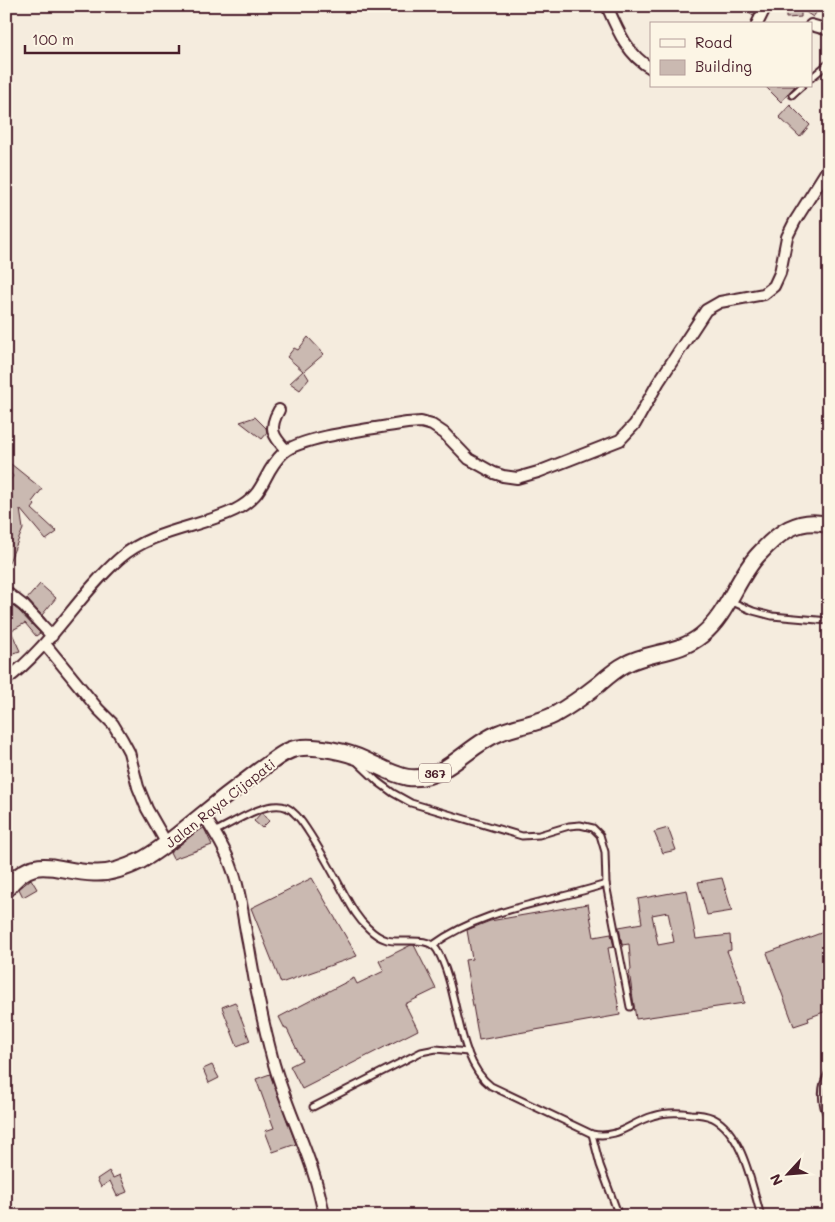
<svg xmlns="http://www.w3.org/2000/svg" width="835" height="1222" font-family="Mali,sans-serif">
<rect width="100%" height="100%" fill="#f5ecde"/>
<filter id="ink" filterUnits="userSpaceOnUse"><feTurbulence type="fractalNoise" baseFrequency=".02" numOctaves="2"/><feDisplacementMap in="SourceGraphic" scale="10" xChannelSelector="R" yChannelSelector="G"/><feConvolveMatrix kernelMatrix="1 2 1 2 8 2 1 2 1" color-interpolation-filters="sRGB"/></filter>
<g filter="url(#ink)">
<g fill="#cab9b1" stroke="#4a1f2b" fill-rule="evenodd">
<path d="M741 6H758L753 16Z"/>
<path d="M786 6H821L813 17 801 9V17L786 18Z"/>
<path d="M765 86H795L781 102Z"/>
<path d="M790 105 810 125 800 137 779 117Z"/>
<path d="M308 337 324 354 304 371 309 379 300 390 290 383 303 371 287 357 294 348 298 350Z"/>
<path d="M255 417 266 428 267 433 262 439 240 422Z"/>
<path d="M6 460 42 489 32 502 35 505 32 509 57 532 46 540 20 509 23 529 6 569V538L12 535 6 524V501L11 497 6 488 13 476 6 468Z"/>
<path d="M40 584 56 598 42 615 47 621 27 599Z"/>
<path d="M6 601 19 611 40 633 36 636 25 623 11 631 20 651 6 655Z"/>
<path d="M261 813H263L269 821 262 828 254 821Z"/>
<path d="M204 828 212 845 173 859 170 853 196 832Z"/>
<path d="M668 828 676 850 663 853 654 832Z"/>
<path d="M312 878 357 956 281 983 251 908Z"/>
<path d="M722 878 732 911 707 915 698 882Z"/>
<path d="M31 879 37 889 23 897 19 889Z"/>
<path d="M687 890 696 939 730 935 731 950 727 951 741 986 744 1003 636 1019 629 971 631 970 629 944 622 945 619 927 642 923 638 899ZM668 912 674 942 658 945 652 915Z"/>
<path d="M588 904 594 937 611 934 614 947 608 948 620 1015 479 1040 465 960 472 959 467 930 490 921Z"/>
<path d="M829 930V1010L808 1018 809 1021 794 1026 767 953Z"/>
<path d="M411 945H414L436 989 405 1004 418 1030 302 1089 290 1066 302 1060 287 1029H285L279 1017 354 978 357 984 384 971 379 961Z"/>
<path d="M235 1002 250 1041 237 1046 222 1007Z"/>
<path d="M212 1065 219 1078 209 1083 203 1069Z"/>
<path d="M270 1074 296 1144 273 1152 265 1131 274 1128 256 1079Z"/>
<path d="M109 1171 113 1178 120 1175 127 1192 117 1196 110 1181 101 1187 97 1179Z"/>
</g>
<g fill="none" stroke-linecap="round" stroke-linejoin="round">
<defs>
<g id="lane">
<path d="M811 78 829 63"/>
<path d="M792 95 802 86"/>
<path d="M730 601 753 611 772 616 829 621"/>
<path d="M358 763 378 782 393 793 411 803 522 836 539 835 569 826 580 825 593 828 600 835 605 852 606 884 630 1007"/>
<path d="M214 832C231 824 255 808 273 806 281 805 289 807 294 813 300 818 304 825 308 831 322 852 334 875 346 897 352 908 358 919 368 928 373 933 380 938 387 940 402 944 428 935 437 950 460 989 455 1059 491 1086L592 1134C619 1139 629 1123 653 1116 665 1112 678 1112 691 1114 698 1114 706 1115 713 1118 743 1133 752 1186 761 1216"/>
<path d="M433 945C484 908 548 903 606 884"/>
<path d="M829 1072C819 1088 821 1104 829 1120"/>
<path d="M313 1107 421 1052 436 1049 468 1052"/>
<path d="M592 1134 600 1165 619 1216"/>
</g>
<g id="street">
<path d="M607 6C617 29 628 56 651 68"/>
<path d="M757 24 766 6"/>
<path d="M811 25 829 30"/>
<path d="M279 410C268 429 273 436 286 450"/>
<path d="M6 592 24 606 52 636"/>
<path d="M45 644 98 709 113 724 122 739 129 752 138 787 147 809 167 844"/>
<path d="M6 680C51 646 78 595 120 558 152 530 198 528 235 510 267 494 261 474 283 453 301 436 379 428 407 423L421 422 432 425 444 433 469 459 494 473 503 476 517 478 538 472 620 440 635 424 658 383 706 310 720 302 764 294 774 286 780 273 787 237 795 221 829 167"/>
<path d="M203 814C215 833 226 850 233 871 241 894 243 918 248 942 254 980 262 1019 272 1057 286 1111 315 1160 324 1216"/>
</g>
<path id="primary" d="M6 890C34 851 55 872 94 873 110 874 126 868 140 861 159 851 175 837 191 824 214 805 237 787 260 770 272 762 284 750 298 748 315 745 349 752 365 760 393 773 411 787 442 770 462 759 478 741 499 733 517 725 537 724 554 715 570 706 585 695 599 684 607 677 616 669 626 664 651 651 679 654 702 635 728 614 736 579 758 555 777 534 798 516 829 525"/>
</defs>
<use href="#lane" stroke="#4a1f2b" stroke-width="9"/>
<use href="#street" stroke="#4a1f2b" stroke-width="14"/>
<use href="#primary" stroke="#4a1f2b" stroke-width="19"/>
<use href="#lane" stroke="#fcf5e5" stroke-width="5"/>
<use href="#street" stroke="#fcf5e5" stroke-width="10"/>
<use href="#primary" stroke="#fcf5e5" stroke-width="15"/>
</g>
</g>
<g text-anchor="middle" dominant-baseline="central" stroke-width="4" stroke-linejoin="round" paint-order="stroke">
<rect fill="#fcf5e5" stroke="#7f5f63" stroke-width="1" x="419" y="763.5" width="32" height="19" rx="4"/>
<g font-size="12" font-weight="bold" fill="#4a1f2b">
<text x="435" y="773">367</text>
</g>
<g font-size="14" fill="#4a1f2b" stroke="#fcf5e5">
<text transform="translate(220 803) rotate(-38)">Jalan Raya Cijapati</text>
</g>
</g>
<rect width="835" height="1222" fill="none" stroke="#fcf5e5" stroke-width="25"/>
<rect x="12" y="12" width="810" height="1197" fill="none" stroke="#4a1f2b" stroke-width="2" filter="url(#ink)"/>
<rect x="650" y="22" width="162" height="65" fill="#fcf5e5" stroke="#b59f9b"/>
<rect x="660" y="39" width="25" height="8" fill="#fcf5e5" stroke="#b59f9b"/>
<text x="695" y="48" font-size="15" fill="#4a1f2b">Road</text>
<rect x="660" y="60" width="25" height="15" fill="#cab9b1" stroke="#b59f9b"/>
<text x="695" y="72" font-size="15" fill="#4a1f2b">Building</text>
<g transform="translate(788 1174) rotate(244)" stroke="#fcf5e5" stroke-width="4" paint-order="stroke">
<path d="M0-4L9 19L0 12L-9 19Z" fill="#4a1f2b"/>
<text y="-8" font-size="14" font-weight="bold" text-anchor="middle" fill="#4a1f2b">N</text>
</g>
<path d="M25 45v8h154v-8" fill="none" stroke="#4a1f2b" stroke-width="2.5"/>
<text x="32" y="45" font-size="15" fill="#4a1f2b" stroke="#fcf5e5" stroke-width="4" paint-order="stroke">100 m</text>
</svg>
